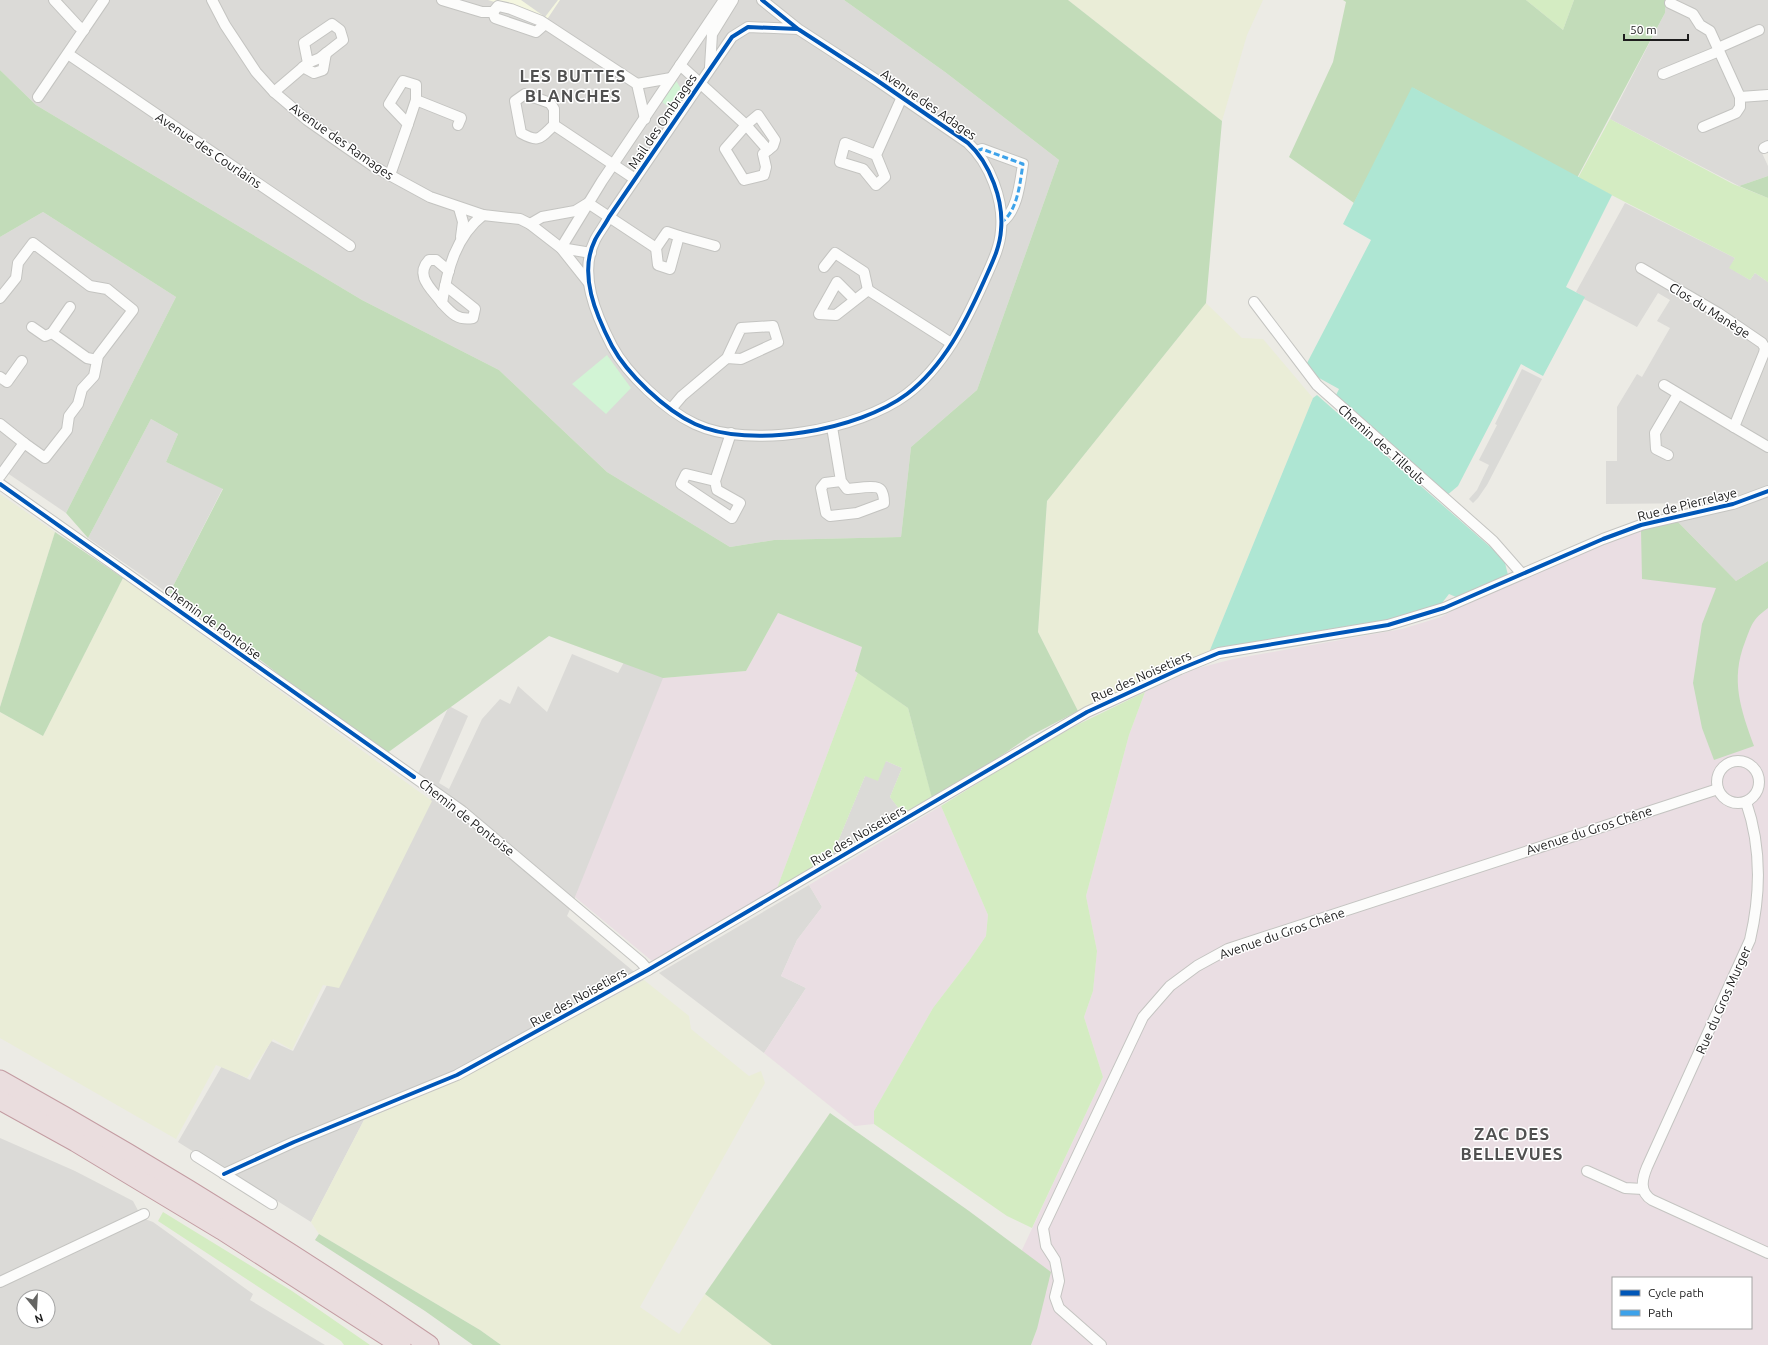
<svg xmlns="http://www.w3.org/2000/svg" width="1768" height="1345" font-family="Ubuntu,sans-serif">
<rect width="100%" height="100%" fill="#ecebe5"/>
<g fill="#dbdad7" fill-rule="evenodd">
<path d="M0 0H844L945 72 1059 160 977 390 911 447 901 537 774 540 730 547 607 472 499 370 362 300 36 105 0 70Z"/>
<path d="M1666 0H1768V150L1762 153 1768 166V176L1739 186 1610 119 1665 13Z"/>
<path d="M1625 203 1735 258 1730 268 1750 280 1755 273 1768 282V561L1736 581 1678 522 1676 511 1709 503 1606 504V461H1617V407L1637 374 1642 377 1670 328 1657 321 1670 300 1658 293 1637 327 1584 299V297L1576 292Z"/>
<path d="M43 212 176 297 66 513 0 468V237Z"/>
<path d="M151 419 178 434 166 462 223 488 169 594 88 538Z"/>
<path d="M572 654 618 673 628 655 667 670 594 854 567 916 644 980 449 1084 364 1120 311 1222 271 1197 269 1199 178 1142 222 1066 250 1080 271 1041 293 1051 328 983 336 986 432 797 414 782 449 706 468 716 439 783 449 789 482 719 500 699 510 704 518 686 547 712Z"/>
<path d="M886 761 902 768 890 797 903 814 832 856 865 776Z"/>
<path d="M809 885 822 907 797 940 781 976 806 988 764 1053 659 973Z"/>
<path d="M0 1138 75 1171 133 1201 142 1218 153 1222 253 1294 250 1300 325 1345H0ZM24 1297H48V1321H24Z"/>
</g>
<g fill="#eadee3" fill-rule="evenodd">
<path d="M1678 522 1736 581 1768 561V1345H1031L1037 1329 1022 1250 1103 1077 1084 1017 1093 991 1097 951 1086 896 1129 735 1145 692 1195 669 1233 659 1402 629 1441 617 1459 607 1601 545 1651 527ZM1613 1278H1751V1328H1613Z"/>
<path d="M778 613 862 647 855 670 858 672 776 891 652 961 575 897 663 678 746 671Z"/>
<path d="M941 806 988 915 986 936 969 961 933 1008 874 1111V1124L855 1126 764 1053 806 988 781 976 797 940 822 907 809 885Z"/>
</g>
<path fill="#f4f6e0" d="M488 0H560L546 21 514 8Z"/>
<g fill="#eaedd7">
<path d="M1068 0H1263L1247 35 1222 121Z"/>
<path d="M1206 303 1242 338 1263 339 1313 398 1210 650 1078 711 1038 632 1047 501Z"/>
<path d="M0 494 55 532 0 707Z"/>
<path d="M123 578 432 801 339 988 323 985 292 1050 273 1039 247 1078 216 1065 176 1139 0 1038V712L43 736Z"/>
<path d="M644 980 689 1016 691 1029 749 1076 761 1071 765 1083 640 1307 679 1334 705 1294 772 1345H501L480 1330 319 1234 311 1222 364 1120 449 1084Z"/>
</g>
<g fill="#d4ecc2">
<path d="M1526 0H1574L1563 30Z"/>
<path d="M1610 119 1733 184 1768 198V282L1755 273 1750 280 1729 268 1735 258 1578 178Z"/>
<path d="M858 672 908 708 932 797 903 814 890 797 902 768 886 761 878 781 865 776 832 856 776 891Z"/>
<path d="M1145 692 1129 735 1086 896 1097 951 1093 991 1084 1017 1103 1077 1032 1228 1007 1216 874 1124V1111L933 1008 969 961 986 936 988 915 941 806 1020 757 1079 724Z"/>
<path d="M163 1212 292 1291 370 1345H344L341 1341 158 1221Z"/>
</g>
<g fill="#c2dcb9">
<path d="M844 0H1068L1222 121 1206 303 1047 501 1038 632 1078 711 1030 736 933 802 908 708 855 671 862 647 778 613 746 671 663 678 549 636 383 756 249 651 169 594 223 489 166 462 178 434 151 419 88 538 66 513 176 297 43 212 0 237V70L36 105 362 300 499 370 607 472 730 547 774 540 901 537 911 447 977 390 1059 160 945 72Z"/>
<path d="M1343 0H1526L1563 30 1574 0H1666L1665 13 1577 178 1413 88 1354 203 1289 157 1333 62 1346 2Z"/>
<path d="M1768 176V198L1739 186Z"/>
<path d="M1678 522 1736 581 1768 561V608C1752 620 1752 624 1745 642 1730 680 1741 710 1754 746L1714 760 1702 728 1693 683 1702 624 1716 588 1642 579 1641 530Z"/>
<path d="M55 532 123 578 43 736 0 712V707Z"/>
<path d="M830 1113 969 1211 1051 1272 1037 1329 1031 1345H772L705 1294Z"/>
<path d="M319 1234 480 1330 501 1345H473L425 1311 315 1240Z"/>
</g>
<g fill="#d2f4d5">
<path d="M675 79 686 97 675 112 661 101Z"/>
<path d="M607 355 631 388 606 414 572 384Z"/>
</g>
<g fill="#aee6d3">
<path d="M1412 87 1612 195 1566 287 1585 297 1543 376 1521 364 1458 486 1446 496 1335 397 1339 389 1310 373 1306 365 1371 240 1343 224Z"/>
<path d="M1317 395 1504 559 1508 575 1456 597 1449 594 1442 603 1390 622 1210 650 1313 398Z"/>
</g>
<g fill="#dadad7">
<path d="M521 0H558L545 17Z"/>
<path d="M503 11 535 23 532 28 501 17Z"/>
<path d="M1522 369 1542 379 1487 485 1478 498 1473 503 1469 499 1477 490 1489 465 1479 460 1497 425 1495 424Z"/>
</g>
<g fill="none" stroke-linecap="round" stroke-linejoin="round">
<defs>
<g id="street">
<path d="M54 0 78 26 84 30"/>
<path d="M212 0 225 25 256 72 274 92 307 120 373 166 430 197 483 215 520 219 530 224 561 248 588 282"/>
<path d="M442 0 482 12H493L498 6 511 9 541 21 637 84 645 119"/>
<path d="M762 0 798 29 875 79 968 143C990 163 1004 201 1001 230 1000 248 991 265 984 281 966 321 944 366 907 394 859 430 750 450 695 424 665 410 627 374 612 346 596 315 578 274 595 240 599 232 605 225 609 217L732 37 748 27 798 29"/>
<path d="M1670 3 1693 14 1700 25 1710 31 1740 97"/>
<path d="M493 12 495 18 536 32 544 25"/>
<path d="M1718 48 1759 30"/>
<path d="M68 54 350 246"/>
<path d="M680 65 746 125 768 150"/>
<path d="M303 67 314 73 323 70 326 53"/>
<path d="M710 67 712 34 733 0"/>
<path d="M1663 74 1719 51"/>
<path d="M637 84 671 78"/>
<path d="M274 92 308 63 304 43 332 24 340 30 343 40 320 58 308 63"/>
<path d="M38 97 104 0"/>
<path d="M758 115 775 140 773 146 763 154 766 167 764 175 744 180 725 149 746 125Z"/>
<path d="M408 124 416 100"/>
<path d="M554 125V109L550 103 525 94 515 101 521 133C539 143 539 139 554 125L635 179"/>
<path d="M1703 127 1736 113 1740 107V97L1768 95"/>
<path d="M1764 148 1768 146"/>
<path d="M977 151 982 149 1023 164C1020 182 1018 210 1002 222"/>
<path d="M876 155 845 143 840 162 863 169 876 185 885 177 876 155 902 97"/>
<path d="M390 175 408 124 389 104 403 81 416 85V100L461 118 458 125"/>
<path d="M459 208 463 222 461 237"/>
<path d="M530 224 542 217 575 211 588 203 656 248"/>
<path d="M667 232 679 236 670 269 658 265 656 248Z"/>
<path d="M679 236 715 246"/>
<path d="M591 253 561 248 602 181 724 0"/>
<path d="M824 267 835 253 864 272 868 290"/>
<path d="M1641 268 1718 313 1762 343 1765 348 1764 353 1734 427 1664 385"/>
<path d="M445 285 475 309 473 318C458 321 451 313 442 303 447 270 456 236 483 215"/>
<path d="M868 290 951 343"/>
<path d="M0 298 16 278 18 263 33 243 90 286 107 289 133 310 98 356 94 376 82 389 78 404 69 416 67 430 45 458 24 443 0 476"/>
<path d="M855 300 837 282 819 314 836 315 868 290"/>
<path d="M1254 302 1317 385 1493 541 1522 574"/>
<path d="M442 303C432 289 414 276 429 260H436L449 271"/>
<path d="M70 307 52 333 87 358 97 360"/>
<path d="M32 327 45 336 52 333"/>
<path d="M0 377 7 382 22 361"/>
<path d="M671 409 682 396 727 358 741 328 773 326 778 342 741 359 727 358"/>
<path d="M0 424 24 443"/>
<path d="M832 427 841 481 847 489C854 489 877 484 881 490 883 493 884 499 884 503L857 513 830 516 826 513 821 488 825 483 841 481"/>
<path d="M1734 427 1768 447"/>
<path d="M1668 455 1656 449 1655 433 1678 394"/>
<path d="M715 481 686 474 681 484 732 518 740 503 717 490 715 481 731 433"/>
<path d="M0 484 462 811 641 962 648 970"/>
<circle cx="1738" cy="782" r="21"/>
<path d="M1746 802C1762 848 1761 893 1750 940L1647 1167C1642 1179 1639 1192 1652 1200L1768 1253"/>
<path d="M196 1156 272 1204"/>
<path d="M1587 1171 1625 1188 1643 1189"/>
<path d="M224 1174 294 1142 457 1075 648 970 1087 712 1180 669 1219 653 1388 625 1444 608 1603 539 1641 525 1733 504 1768 491"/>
<path d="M0 1282 144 1214"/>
<path d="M1101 1345 1059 1308 1055 1297 1059 1281 1055 1260 1046 1246 1043 1228 1143 1017 1170 986 1197 966 1228 949 1718 789"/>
</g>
<g id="highway">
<path d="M0 1080C147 1162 290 1250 429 1345"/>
<path d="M0 1100 76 1142 222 1230 401 1345"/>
</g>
</defs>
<use href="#street" stroke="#c4c4c1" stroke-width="12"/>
<use href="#highway" stroke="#c39ca2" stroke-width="21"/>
<use href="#street" stroke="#fcfcfb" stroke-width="10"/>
<use href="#highway" stroke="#eaddde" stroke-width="19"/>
<path stroke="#3da2ea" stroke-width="3" stroke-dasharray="6 3" stroke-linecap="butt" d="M977 151 982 149 1023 164C1020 182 1018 210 1002 222"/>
<defs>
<g id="cycleway">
<path d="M762 0 798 29 875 79 968 143C990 163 1004 201 1001 230 1000 248 991 265 984 281 966 321 944 366 907 394 859 430 750 450 695 424 665 410 627 374 612 346 596 315 578 274 595 240 599 232 605 225 609 217L732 37 748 27 798 29"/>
<path d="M0 484 414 777"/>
<path d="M224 1174 294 1142 457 1075 648 970 1087 712 1180 669 1219 653 1388 625 1444 608 1603 539 1641 525 1733 504 1768 491"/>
</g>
</defs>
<use href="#cycleway" stroke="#fff" stroke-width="6"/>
<use href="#cycleway" stroke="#0057b8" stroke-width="4"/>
</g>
<g text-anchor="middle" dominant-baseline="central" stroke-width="3" stroke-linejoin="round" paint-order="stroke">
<g font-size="13" fill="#1d1d1d" stroke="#fff">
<text transform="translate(929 104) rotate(35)">Avenue des Adages</text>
<text transform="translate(662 121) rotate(-56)">Mail des Ombrages</text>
<text transform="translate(342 141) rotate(35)">Avenue des Ramages</text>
<text transform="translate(209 150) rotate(34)">Avenue des Courlains</text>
<text transform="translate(1710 310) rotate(32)">Clos du Manège</text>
<text transform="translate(1382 444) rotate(42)">Chemin des Tilleuls</text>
<text transform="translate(1687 504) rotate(-14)">Rue de Pierrelaye</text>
<text transform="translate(213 622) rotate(36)">Chemin de Pontoise</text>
<text transform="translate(1141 676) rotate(-24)">Rue des Noisetiers</text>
<text transform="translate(467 817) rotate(38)">Chemin de Pontoise</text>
<text transform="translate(1589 830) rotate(-18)">Avenue du Gros Chêne</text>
<text transform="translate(858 835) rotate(-30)">Rue des Noisetiers</text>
<text transform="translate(1282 933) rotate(-19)">Avenue du Gros Chêne</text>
<text transform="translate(578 997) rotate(-29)">Rue des Noisetiers</text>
<text transform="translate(1723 1000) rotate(-66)">Rue du Gros Murger</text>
</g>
<g font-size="17" font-weight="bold" letter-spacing="1" fill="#505050" stroke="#fff">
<text x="573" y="75">LES BUTTES<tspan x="573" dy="20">BLANCHES</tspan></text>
<text x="1512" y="1133">ZAC DES<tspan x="1512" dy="20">BELLEVUES</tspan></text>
</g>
</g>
<rect x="1612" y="1277" width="140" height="52" fill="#ffffff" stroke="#a5a5a5"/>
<rect x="1620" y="1290" width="20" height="6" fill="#0057b8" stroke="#a5a5a5"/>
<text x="1648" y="1297" font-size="12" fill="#1d1d1d">Cycle path</text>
<rect x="1620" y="1310" width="20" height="6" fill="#3da2ea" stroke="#a5a5a5"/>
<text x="1648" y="1317" font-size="12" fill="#1d1d1d">Path</text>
<g transform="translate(36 1309) rotate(162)"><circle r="19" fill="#ffffff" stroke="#a5a5a5"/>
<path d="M0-3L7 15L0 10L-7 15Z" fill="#656563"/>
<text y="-6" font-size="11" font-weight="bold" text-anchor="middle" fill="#1d1d1d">N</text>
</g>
<path d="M1624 34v6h64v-6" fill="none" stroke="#1d1d1d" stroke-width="2"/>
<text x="1630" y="34" font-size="12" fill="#1d1d1d" stroke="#ffffff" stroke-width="3" paint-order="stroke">50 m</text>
</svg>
